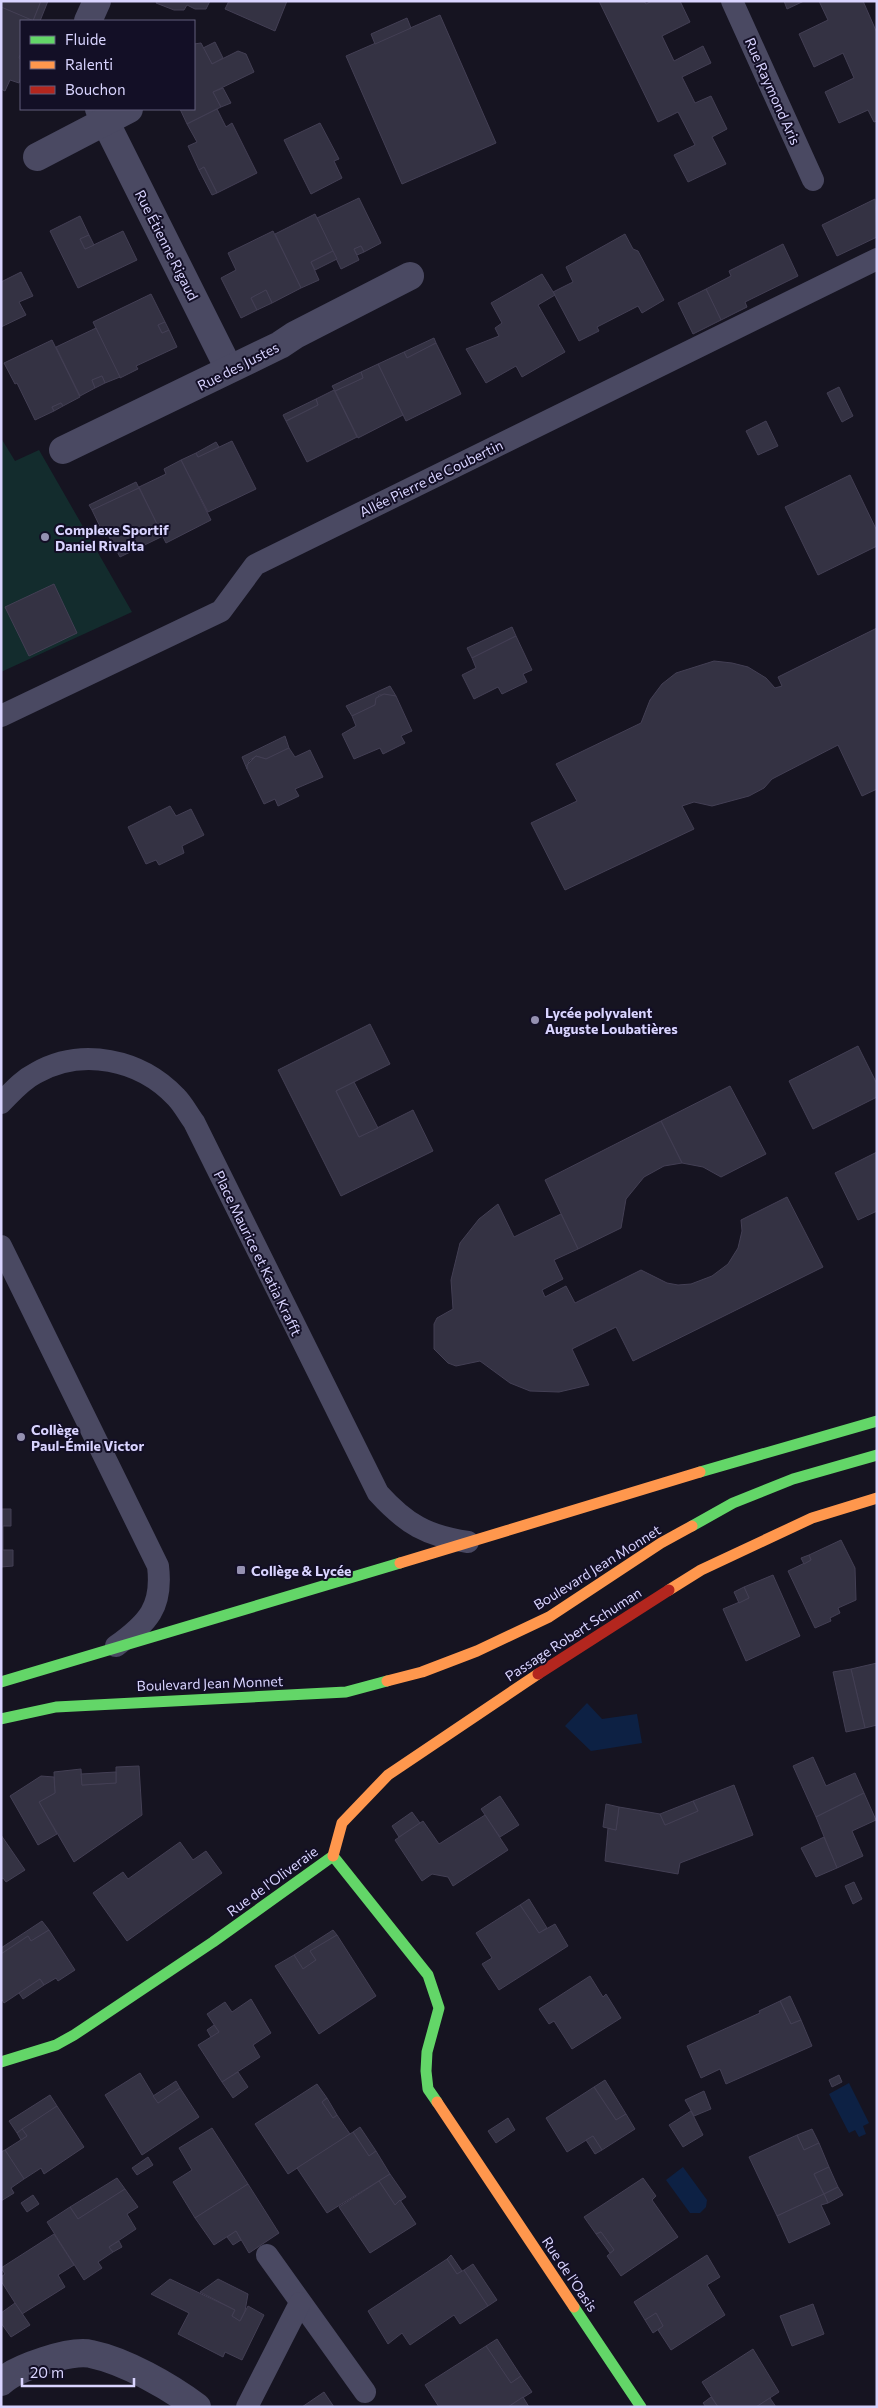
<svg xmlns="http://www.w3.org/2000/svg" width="878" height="2408" font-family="Commissioner,sans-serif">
<rect width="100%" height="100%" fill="#161421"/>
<path fill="#132c2d" d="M1 438 15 461 39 450 132 612 1 672Z"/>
<g fill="#0d2144">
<path d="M587 1703 602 1719 637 1714 642 1743 591 1751 565 1726Z"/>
<path d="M849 2083 869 2123 863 2126 866 2134 859 2137 855 2130 849 2133 829 2094Z"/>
<path d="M683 2167 707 2200 706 2207 700 2213H690L666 2180Z"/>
</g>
<g fill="#343243" stroke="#433f54">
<path d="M1 1H41L33 21 1 7Z"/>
<path d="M41 1H48L40 21H33Z"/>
<path d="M157 1H210L206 9H195L187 5 184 10H174L156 3Z"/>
<path d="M229 1H287L275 31 225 9Z"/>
<path d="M599 1H644L646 4 652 1H680L690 22 662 36 674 61 703 46 711 63 682 77 695 103 711 96 727 129 712 137 726 164 688 182 674 155 695 145 678 112 658 122Z"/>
<path d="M784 1H804L787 9Z"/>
<path d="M819 1H863L877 33V121L874 122 868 110 839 123 825 92 854 78 843 53 814 67 799 34 828 20Z"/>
<path d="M1 7 34 21H21V53L19 58 21 59V77L19 83 10 80 5 91 1 89Z"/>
<path d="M440 15 496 143 402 184 346 56Z"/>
<path d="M407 18 411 28 375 44 371 34Z"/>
<path d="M215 42 223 58 212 64 203 48Z"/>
<path d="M201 43 212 64 238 51 246 54 254 72 213 92 221 107 187 124 180 109H194V44Z"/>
<path d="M223 88 231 103 221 107 213 92Z"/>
<path d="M217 109 226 127 232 123 257 173 217 193 204 167 199 170 188 146 197 142 187 124Z"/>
<path d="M320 123 339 159 334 161 342 178 311 194 284 140Z"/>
<path d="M204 167 217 193 212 195 199 170Z"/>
<path d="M359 198 381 243 364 252 361 246 354 249 359 260 341 269 317 218Z"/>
<path d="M875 199 877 237 837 256 822 225Z"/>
<path d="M315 214 333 251 311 262 319 280 301 288 275 234Z"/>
<path d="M80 216 89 235 80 239 85 249 123 231 137 260 78 288 50 231Z"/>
<path d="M273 231 301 288 272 303 266 290 251 298 257 310 241 318 221 278 236 270 228 253Z"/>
<path d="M625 234 633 249 638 251 664 300 642 313 638 306 597 327 599 331 579 341 553 292 573 282 566 267Z"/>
<path d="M89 235 94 245 85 249 80 239Z"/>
<path d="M783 244 798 276 745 302 747 307 721 320 706 289 731 276 729 271Z"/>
<path d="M361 246 364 252 357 255 354 249Z"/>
<path d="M333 251 337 259 315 270 311 262Z"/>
<path d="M21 272 33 296 19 302 26 315 1 327V282Z"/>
<path d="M542 274 555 295 538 305 565 352 522 377 516 366 486 383 466 349 499 336 495 328 502 323 491 303Z"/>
<path d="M706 289 721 320 693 334 678 303Z"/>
<path d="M266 290 272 303 257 310 251 298Z"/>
<path d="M151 294 165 322 158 325 162 333 169 330 177 347 136 366 138 369 120 378 93 322Z"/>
<path d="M165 322 169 330 162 333 158 325Z"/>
<path d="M96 328 120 377 105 383 102 376 92 380 95 388 80 396 56 347Z"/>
<path d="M434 338 436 343 407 358 404 352Z"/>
<path d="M52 340 80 397 63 406 61 403 52 407 54 411 35 420 17 383 15 384 4 363Z"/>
<path d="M436 343 461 394 406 421 378 364 404 352 407 358Z"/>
<path d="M378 364 403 415 358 438 335 391 363 378 361 372Z"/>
<path d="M361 372 363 378 335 391 332 386Z"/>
<path d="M102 376 105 383 95 388 92 380Z"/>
<path d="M839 387 853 416 842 422 827 393Z"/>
<path d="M334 390 357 437 307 462 286 421 318 405 316 399Z"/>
<path d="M316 399 318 405 286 421 283 415Z"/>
<path d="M61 403 63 406 54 411 52 407Z"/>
<path d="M766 421 778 446 758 455 746 431Z"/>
<path d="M232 441 256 489 208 512 181 460 196 453 198 457Z"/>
<path d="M216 442 219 447 198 457 196 453Z"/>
<path d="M181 460 211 520 166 543 139 487 166 474 164 469Z"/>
<path d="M850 475 877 531V546L818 575 785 507Z"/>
<path d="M136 482 139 488 92 510 89 505Z"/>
<path d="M139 488 163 536 120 557 108 535 105 537 92 510Z"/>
<path d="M54 584 77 633 29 656 5 607Z"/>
<path d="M512 627 516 636 472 658 467 648Z"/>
<path d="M877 628V789L862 796 838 745 772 779 764 788 749 796 712 806 694 802 682 806 694 829 565 890 531 823 577 801 556 764 641 723 650 700 662 684 676 673 714 661 732 663 748 667 766 678 775 688 782 686 778 677Z"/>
<path d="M516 636 532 670 523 674 527 682 502 694 498 687 474 699 462 675 476 668 472 658Z"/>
<path d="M390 686 396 696 379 695 375 705 352 716 346 706Z"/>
<path d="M384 694 396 696 412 731 401 736 405 743 383 754 380 748 354 759 342 734 356 726 352 716 375 705 376 698Z"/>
<path d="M285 736 289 748 266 759 256 756 249 761 247 769 242 757Z"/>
<path d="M289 748 295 757 310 750 323 777 295 789 299 796 278 806 275 799 264 804 247 769V765L256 756 266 759Z"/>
<path d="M170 806 176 816 191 809 204 835 182 846 184 853 159 865 156 860 146 864 128 827Z"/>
<path d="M370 1024 390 1064 336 1091 359 1137 413 1110 433 1151 341 1196 278 1070Z"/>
<path d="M858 1046 877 1084V1097L813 1129 789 1081Z"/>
<path d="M354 1082 378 1128 359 1137 336 1091Z"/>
<path d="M730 1086 766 1154 721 1177 703 1167 682 1163 661 1121Z"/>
<path d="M661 1121 682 1163 664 1166 644 1177 626 1199 621 1228 578 1249 545 1180Z"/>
<path d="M877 1152V1211L858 1220 835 1173Z"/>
<path d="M787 1197 823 1267 633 1361 616 1327 572 1349 589 1385 559 1392 530 1391 510 1383 480 1361 456 1366 448 1363 434 1349V1324L437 1318 453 1309 451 1280 460 1243 479 1219 498 1204 514 1237 561 1214 578 1249 554 1260 563 1279 542 1290 545 1297 566 1286 575 1303 641 1270 667 1283 678 1285 691 1284 712 1276 728 1264 738 1248 742 1231 741 1220Z"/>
<path d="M1 1509H11V1526H3V1550H13V1566L1 1567Z"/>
<path d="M841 1540 855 1568 856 1600 838 1608 840 1613 830 1618 831 1621 815 1628 788 1571 811 1560 809 1555Z"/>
<path d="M809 1555 811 1560 804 1564 801 1558Z"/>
<path d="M773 1575 800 1636 746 1661 723 1609 749 1598 744 1587Z"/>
<path d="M744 1587 749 1598 739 1603 734 1592Z"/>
<path d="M877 1663V1725L865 1728 851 1669Z"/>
<path d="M851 1669 865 1728 846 1732 833 1672Z"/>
<path d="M813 1757 826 1786 855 1773 864 1793 816 1817 793 1766Z"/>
<path d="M139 1766 142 1815 74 1862 39 1802 55 1793 54 1772 81 1769 82 1785 116 1783V1767Z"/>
<path d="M116 1772V1783L82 1785 81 1774Z"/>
<path d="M41 1776 54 1777 55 1793 39 1802 57 1834 38 1845 10 1796Z"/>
<path d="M734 1785 753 1835 680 1863 678 1874 605 1861 608 1828 616 1830 619 1807 660 1814 665 1825 698 1811 693 1801Z"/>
<path d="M864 1793 876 1820 852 1831 863 1856 837 1868 816 1817Z"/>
<path d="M500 1796 519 1825 500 1837 481 1809Z"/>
<path d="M693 1801 698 1811 665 1825 660 1814Z"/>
<path d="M606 1804 619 1807 616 1830 603 1827Z"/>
<path d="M412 1812 420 1823 399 1837 392 1826Z"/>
<path d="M485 1815 508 1850 453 1886 448 1877 432 1874 422 1881 395 1840 423 1821 439 1844Z"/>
<path d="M1 1835 25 1870 6 1882 3 1878 1 1879Z"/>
<path d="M824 1837 837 1868 816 1877 801 1848Z"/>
<path d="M180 1842 193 1860 206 1851 222 1873 127 1941 93 1893 123 1872 128 1879Z"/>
<path d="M854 1882 862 1899 853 1904 845 1886Z"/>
<path d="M529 1899 547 1928 539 1933 520 1905Z"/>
<path d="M520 1905 539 1933 555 1924 568 1946 499 1990 482 1964 492 1958 476 1933Z"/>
<path d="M42 1921 49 1930 31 1941 28 1936 1 1954V1948Z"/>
<path d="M49 1930 75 1970 58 1981 56 1978 44 1985 40 1979 4 2003 1 1998V1954L28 1936 31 1941Z"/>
<path d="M333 1930 337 1935 310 1951 316 1960 303 1969 294 1955Z"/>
<path d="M337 1935 376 1996 319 2034 275 1966 294 1955 303 1969 316 1960 310 1951Z"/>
<path d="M590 1976 603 1997 606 1994 621 2018 572 2049 554 2021 549 2024 539 2009Z"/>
<path d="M40 1979 44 1985 23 1999 19 1993Z"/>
<path d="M790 1996 801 2020 791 2024 780 2001Z"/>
<path d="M251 1999 271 2033 253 2045 260 2057 222 2082 198 2045 219 2032 207 2014 225 2002 232 2012Z"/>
<path d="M780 2001 791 2024 801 2020 812 2046 726 2084 720 2069 701 2078 687 2046 760 2013 759 2011Z"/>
<path d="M214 2025 219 2032 211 2037 207 2030Z"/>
<path d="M238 2072 248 2087 233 2098 222 2082Z"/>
<path d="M140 2073 158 2103 180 2088 199 2117 142 2155 105 2095Z"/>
<path d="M839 2075 842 2082 832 2087 829 2080Z"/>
<path d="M605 2080 626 2114 616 2120 594 2087Z"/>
<path d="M176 2081 180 2088 158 2103 153 2096Z"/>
<path d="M317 2084 327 2098 322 2102 333 2118 337 2115 350 2134 288 2174 255 2124Z"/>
<path d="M594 2087 616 2120 626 2114 635 2129 602 2150 593 2136 567 2152 546 2118Z"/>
<path d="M704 2091 711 2109 694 2116 685 2100Z"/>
<path d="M50 2095 57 2106 17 2133 9 2121Z"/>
<path d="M327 2098 337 2115 333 2118 322 2102Z"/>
<path d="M57 2106 84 2147 44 2174 41 2168 24 2179 5 2150 27 2136 22 2129Z"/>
<path d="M691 2111 703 2135 683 2147 669 2125Z"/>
<path d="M508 2118 515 2130 496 2143 488 2131Z"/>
<path d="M360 2127 376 2151 369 2156 353 2132Z"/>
<path d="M212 2128 248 2184 195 2218 173 2182 192 2170 179 2148Z"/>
<path d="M22 2129 27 2136 21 2140 17 2133Z"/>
<path d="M812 2129 819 2143 804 2150 797 2135Z"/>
<path d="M353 2132 369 2156 376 2151 390 2174 327 2213 297 2168Z"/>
<path d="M797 2135 804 2150 819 2143 829 2167 814 2174 824 2194 777 2216 749 2157Z"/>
<path d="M593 2136 602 2150 595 2154 586 2140Z"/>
<path d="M5 2150 24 2179 11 2188 14 2193 1 2201V2152Z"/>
<path d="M148 2157 153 2165 137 2175 132 2168Z"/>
<path d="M829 2167 838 2187 824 2194 814 2174Z"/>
<path d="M390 2174 406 2197 395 2205 379 2181Z"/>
<path d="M117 2178 125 2189 78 2219 70 2207Z"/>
<path d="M643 2178 656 2196 652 2200 678 2237 621 2276 607 2256 614 2250 601 2232 596 2234 584 2217Z"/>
<path d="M379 2181 395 2205 400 2200 416 2224 370 2253 339 2207Z"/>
<path d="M248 2184 279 2233 249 2253 236 2231 214 2245 195 2218Z"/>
<path d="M838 2187 843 2195 828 2203 824 2194Z"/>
<path d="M125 2189 138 2207 127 2214 136 2229 109 2247 113 2252 98 2262 102 2268 84 2280 47 2222 70 2207 78 2219Z"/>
<path d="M824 2194 828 2203 821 2205 830 2224 789 2243 777 2216Z"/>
<path d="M33 2195 39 2204 27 2212 21 2203Z"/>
<path d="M236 2231 241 2240 233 2245 227 2237Z"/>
<path d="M601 2232 614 2250 610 2253 596 2234Z"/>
<path d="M54 2234 74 2265 58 2275 65 2287 22 2314 1 2281V2277L5 2274 1 2268Z"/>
<path d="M119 2241 122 2247 113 2252 109 2247Z"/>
<path d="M451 2255 462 2271 457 2274 447 2259Z"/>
<path d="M707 2255 720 2277 707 2285 725 2315 671 2350 658 2330 663 2326 656 2313 645 2320 634 2302Z"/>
<path d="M447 2259 457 2274 464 2270 488 2306 460 2324 454 2315 410 2345 402 2333 388 2344 368 2311Z"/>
<path d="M473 2264 497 2300 488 2306 464 2270Z"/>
<path d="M170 2279 235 2310 232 2316 240 2321 248 2306 264 2315 242 2360 225 2352 223 2357 178 2334 189 2313 151 2294Z"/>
<path d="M218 2279 248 2294 245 2311 240 2321 232 2316 235 2310 200 2292Z"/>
<path d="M15 2303 30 2325 11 2337 1 2323V2313Z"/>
<path d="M813 2304 824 2334 792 2346 780 2316Z"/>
<path d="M656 2313 663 2326 653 2333 645 2320Z"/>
<path d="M497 2339 521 2376 511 2383 486 2346Z"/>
<path d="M486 2346 511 2383 521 2376 532 2392 508 2407H439L425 2385Z"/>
<path d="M753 2349 779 2392 756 2407H718L702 2382Z"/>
<path d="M324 2392 334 2407H302Z"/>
<path d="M523 2397 529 2407H508Z"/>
<path d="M711 2397 718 2407H706L703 2403Z"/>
<path d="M770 2398 776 2407H756Z"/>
</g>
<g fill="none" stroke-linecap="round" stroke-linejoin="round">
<g stroke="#4a4962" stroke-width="22">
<path d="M732 1 813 180"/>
<path d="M1 716 221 611 255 565 877 259"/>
<path d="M1 1103C12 1092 22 1080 36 1073 82 1047 140 1059 176 1097 183 1104 188 1114 194 1122L378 1493C406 1524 427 1536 468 1542"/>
<path d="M1 1246 158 1566C163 1607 148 1623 116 1646"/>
<path d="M267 2255 365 2392"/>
<path d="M247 2407 300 2303"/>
</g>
<g stroke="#4a4962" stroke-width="28">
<path d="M88 21 97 1"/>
<path d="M99 109 229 369"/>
<path d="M37 157 129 109"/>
<path d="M63 450 280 345 295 335 410 276"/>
<path d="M1 2382C16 2368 71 2349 91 2354 125 2361 169 2386 197 2407"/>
</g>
<g stroke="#63d668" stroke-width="11">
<path d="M700 1472 877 1421"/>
<path d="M692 1526 733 1503 793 1479 877 1455"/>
<path d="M1 1682 400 1563"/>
<path d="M1 1719 56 1707 346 1692 387 1681"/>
<path d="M1 2062 56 2045 74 2035 213 1942 333 1856 428 1975 439 2008 427 2052 426 2071 428 2089 437 2102"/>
<path d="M574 2307 641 2407"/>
</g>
<g stroke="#ff974d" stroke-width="11">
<path d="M400 1563 700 1472"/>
<path d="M669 1590 701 1570 812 1518 877 1498"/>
<path d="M387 1681 422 1672 477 1651 549 1617 661 1543 692 1526"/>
<path d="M333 1856 342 1823 388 1775 538 1674"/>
<path d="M437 2102 574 2307"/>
</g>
<path stroke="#b3261e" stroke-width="11" d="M538 1674 669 1590"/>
</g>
<g fill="#9591b1" stroke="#130f26" stroke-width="2">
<circle cx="45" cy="537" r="5"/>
<circle cx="535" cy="1020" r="5"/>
<circle cx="21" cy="1437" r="5"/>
<rect x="236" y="1565" width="10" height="10" rx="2.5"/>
</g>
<g text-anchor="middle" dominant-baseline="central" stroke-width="4" stroke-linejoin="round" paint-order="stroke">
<g font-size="14" fill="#d9d4ff" stroke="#130f26">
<text transform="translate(773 91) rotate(66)">Rue Raymond Aris</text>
<text transform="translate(167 245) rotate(63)">Rue Étienne Rigaud</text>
<text transform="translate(238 366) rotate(-27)">Rue des Justes</text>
<text transform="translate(431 478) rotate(-26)">Allée Pierre de Coubertin</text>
<text transform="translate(258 1253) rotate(64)">Place Maurice et Katia Krafft</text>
<text transform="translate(597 1567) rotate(-32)">Boulevard Jean Monnet</text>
<text transform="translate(573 1634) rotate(-33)">Passage Robert Schuman</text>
<text transform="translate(210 1683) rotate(-2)">Boulevard Jean Monnet</text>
<text transform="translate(272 1881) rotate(-36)">Rue de l'Oliveraie</text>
<text transform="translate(570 2274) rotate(56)">Rue de l'Oasis</text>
</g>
<g font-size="14" font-weight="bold" fill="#d9d4ff" stroke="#130f26" text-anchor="start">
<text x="55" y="529">Complexe Sportif<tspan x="55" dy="16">Daniel Rivalta</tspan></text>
<text x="545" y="1012">Lycée polyvalent<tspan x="545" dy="16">Auguste Loubatières</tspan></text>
<text x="31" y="1429">Collège<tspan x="31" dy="16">Paul-Émile Victor</tspan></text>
<text x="251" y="1570">Collège &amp; Lycée</text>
</g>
</g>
<rect width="878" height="2408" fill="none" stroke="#d9d4ff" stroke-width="5"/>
<rect x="20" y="20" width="175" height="90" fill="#130f26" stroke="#625e7d"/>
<rect x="30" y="36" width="25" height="8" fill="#63d668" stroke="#625e7d"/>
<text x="65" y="45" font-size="15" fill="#d9d4ff">Fluide</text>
<rect x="30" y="61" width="25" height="8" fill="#ff974d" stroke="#625e7d"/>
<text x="65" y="70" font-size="15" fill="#d9d4ff">Ralenti</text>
<rect x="30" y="86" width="25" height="8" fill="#b3261e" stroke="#625e7d"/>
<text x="65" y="95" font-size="15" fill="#d9d4ff">Bouchon</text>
<path d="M22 2378v8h112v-8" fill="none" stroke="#d9d4ff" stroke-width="2.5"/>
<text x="30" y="2378" font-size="15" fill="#d9d4ff" stroke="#130f26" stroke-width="4" paint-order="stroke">20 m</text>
</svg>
